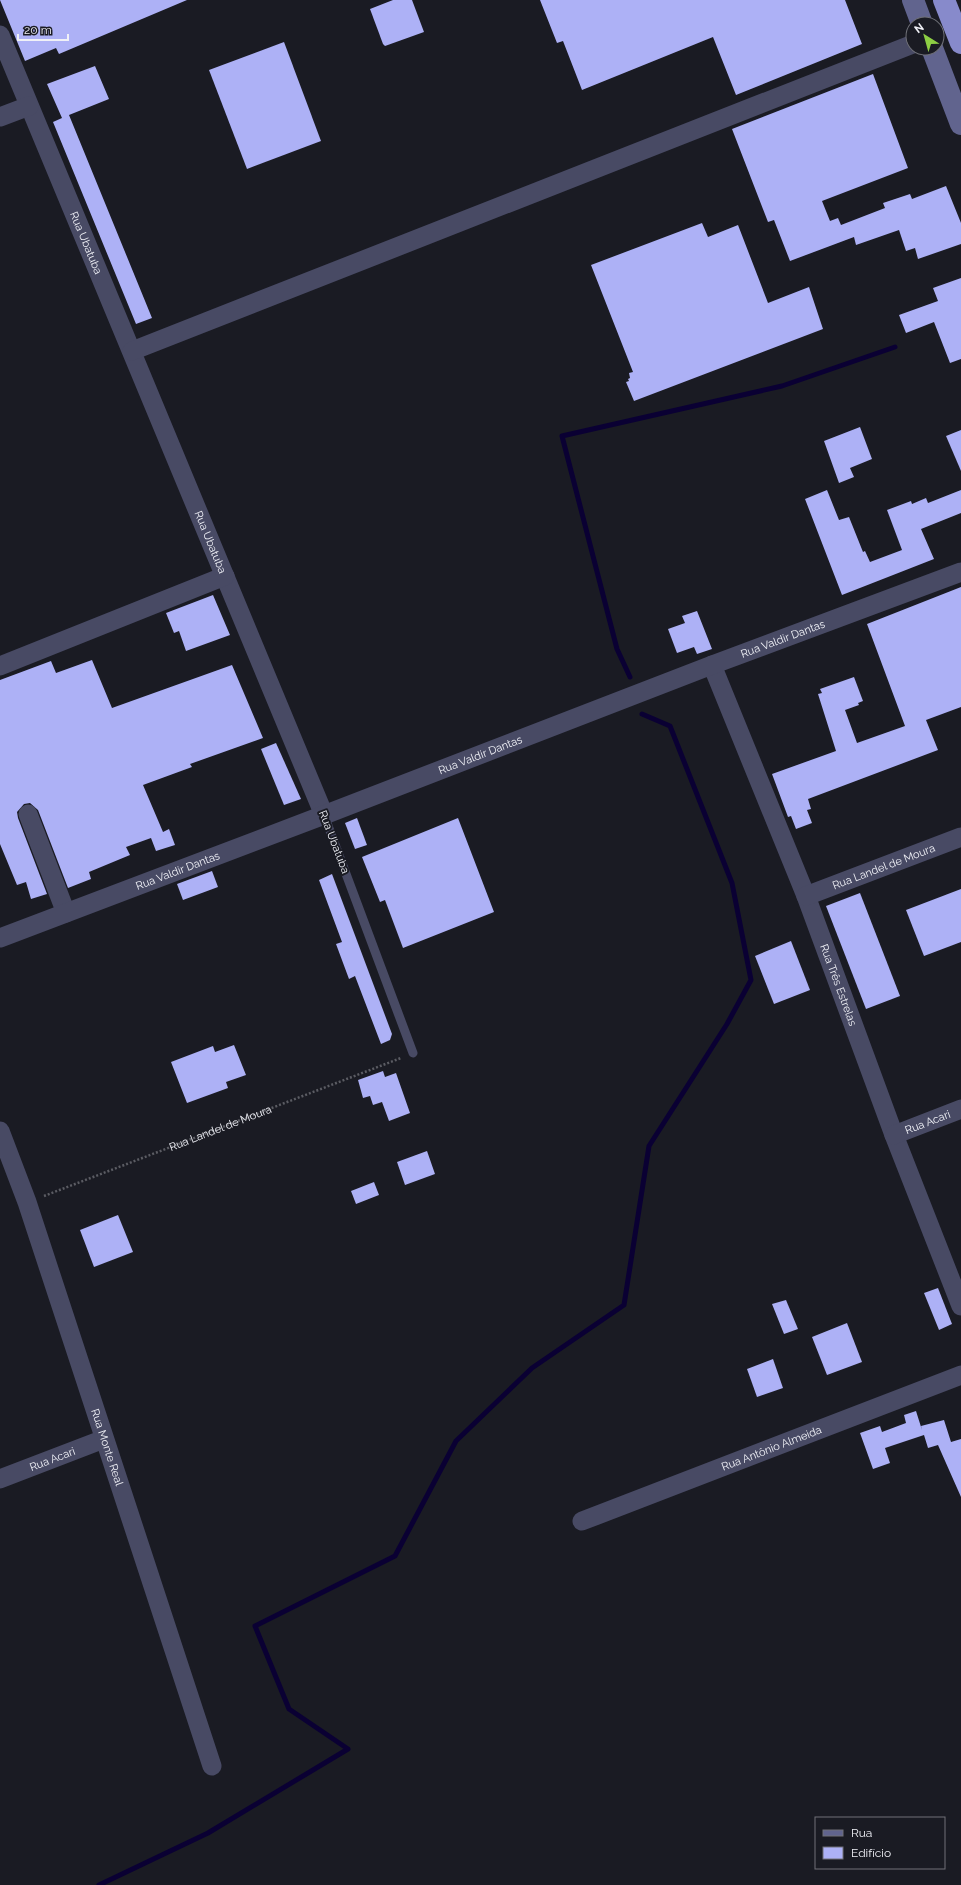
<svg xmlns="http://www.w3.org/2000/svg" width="961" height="1885" font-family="Raleway,sans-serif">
<rect width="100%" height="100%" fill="#1a1b23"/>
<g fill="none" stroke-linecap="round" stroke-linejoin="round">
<g stroke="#0a0033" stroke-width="5">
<path d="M630 677 617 649 562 436 782 386 895 347"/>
<path d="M99 1885 208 1833 348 1749 289 1709 255 1626 395 1556 456 1441 532 1368 624 1305 649 1146 727 1024 751 980 732 883 670 726 642 714"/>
</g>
</g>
<g fill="#adb1f6">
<path d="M0 0H187L59 54 56 48 25 61Z"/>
<path d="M393 0H412L424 32 385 46 383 44 370 9Z"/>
<path d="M540 0H845L862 44 736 95 713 37 582 90 563 41 557 43Z"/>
<path d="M284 42 321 141 247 169 209 70Z"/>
<path d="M95 66 109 99 69 115 152 318 136 324 53 122 62 118 47 84Z"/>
<path d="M873 74 908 168 822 201 830 221 838 218 841 225 885 208 883 203 910 194 912 199 946 186 961 223V244L918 259 915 248 906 251 899 230 856 245 854 237 790 261 774 220 768 222 732 129Z"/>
<path d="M702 223 708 237 738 225 768 303 809 287 823 329 634 401 626 382 629 381 628 379 630 378 629 373 633 372 591 265Z"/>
<path d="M961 278V359L950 363 934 322 906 333 899 315 938 301 933 288Z"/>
<path d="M860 427 872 459 850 468 854 477 839 483 824 441Z"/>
<path d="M961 430V471L946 436Z"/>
<path d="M827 490 839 520 849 517 863 552 865 551 870 562 902 550 887 510 911 501 912 504 926 498 928 503 961 490V513L921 529 934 559 842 595 805 499Z"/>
<path d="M961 587V707L926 720 938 750 808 799 811 809 807 810 812 823 796 829 791 816 788 817 772 774 836 751 818 694 822 693 820 689 854 677 863 701 858 703 859 705 845 710 857 743 905 726 867 624Z"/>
<path d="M213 595 230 635 186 651 179 631 174 633 166 613Z"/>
<path d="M697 611 712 649 697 654 694 647 677 653 668 629 685 623 682 616Z"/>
<path d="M92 660 112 708 232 665 263 738 190 764 192 767 143 785 163 832 169 829 175 845 156 851 151 838 126 847 130 855 89 872 91 879 68 888 38 810 30 803 24 804 17 812 18 818 47 894 31 899 26 882 17 885 0 844V680L51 661 56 673Z"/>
<path d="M276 743 301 799 284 805 261 749Z"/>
<path d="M357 818 367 845 355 849 345 823Z"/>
<path d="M458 818 494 912 403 948 385 900 380 902 362 857Z"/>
<path d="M212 871 218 887 183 900 177 884Z"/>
<path d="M332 874 392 1034 390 1040 381 1044 355 976 349 979 336 944 342 942 319 880Z"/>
<path d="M961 889V942L924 956 906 910Z"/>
<path d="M860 893 900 996 866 1009 826 906Z"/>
<path d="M791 941 810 990 774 1004 755 956Z"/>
<path d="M234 1045 246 1075 226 1082 228 1088 187 1103 171 1062 213 1046 215 1052Z"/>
<path d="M383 1071 385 1077 396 1073 410 1113 389 1121 382 1102 373 1105 370 1096 363 1098 358 1080Z"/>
<path d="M427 1151 435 1174 405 1185 397 1162Z"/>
<path d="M374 1182 379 1195 356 1204 351 1191Z"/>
<path d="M118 1215 133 1252 94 1267 80 1230Z"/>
<path d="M938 1288 952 1324 939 1330 924 1293Z"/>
<path d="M786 1300 798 1329 784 1334 772 1304Z"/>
<path d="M847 1323 862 1362 827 1375 812 1337Z"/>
<path d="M773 1359 783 1388 757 1397 747 1369Z"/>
<path d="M916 1411 922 1430 921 1426 944 1420 951 1442 961 1439V1497L938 1445 928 1448 924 1435 885 1448 890 1463 873 1469 860 1433 880 1426 882 1432 906 1423 904 1415Z"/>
</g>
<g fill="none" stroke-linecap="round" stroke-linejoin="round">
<path stroke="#5b5c63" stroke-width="2.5" stroke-dasharray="2 2" stroke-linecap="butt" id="s1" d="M44 1196 401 1058"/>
<path stroke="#484a64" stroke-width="9" d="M324 815 413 1053"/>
<g stroke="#484a64" stroke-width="19">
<path id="s2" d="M0 35 324 815"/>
<path d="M0 117 29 106"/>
<path d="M132 351 913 44"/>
<path id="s3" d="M712 665 806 896 894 1135 961 1306"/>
<path d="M0 666 225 576"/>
<path d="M28 814 66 913"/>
<path id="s4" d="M806 896 961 837"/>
<path id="s5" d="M0 938 324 815 712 665 961 572"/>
<path id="s6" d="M0 1131 27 1202 212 1766"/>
<path id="s7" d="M894 1135 961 1109"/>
<path id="s8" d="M0 1479 104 1439"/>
<path id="s9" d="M582 1521 961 1375"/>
</g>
<g stroke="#61648e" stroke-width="22">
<path d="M913 0 922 24"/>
<path d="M932 48 961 124"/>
</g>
<path stroke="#878acb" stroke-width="22" d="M944 0 961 43"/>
</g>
<g text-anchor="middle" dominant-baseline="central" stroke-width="4" stroke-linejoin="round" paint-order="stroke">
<g font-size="11" fill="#f0f1f7" stroke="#1a1b23">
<text stroke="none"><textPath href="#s2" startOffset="225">Rua Ubatuba</textPath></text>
<text stroke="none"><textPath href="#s2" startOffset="549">Rua Ubatuba</textPath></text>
<text stroke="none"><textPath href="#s5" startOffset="838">Rua Valdir Dantas</textPath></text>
<text stroke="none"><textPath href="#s5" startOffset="514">Rua Valdir Dantas</textPath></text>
<text transform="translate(334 842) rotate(69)">Rua Ubatuba</text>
<text stroke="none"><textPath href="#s4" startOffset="83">Rua Landel de Moura</textPath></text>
<text stroke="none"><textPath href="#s5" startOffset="190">Rua Valdir Dantas</textPath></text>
<text stroke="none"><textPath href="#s3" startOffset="344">Rua Três Estrelas</textPath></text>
<text stroke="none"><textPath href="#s7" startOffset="36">Rua Acari</textPath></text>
<text stroke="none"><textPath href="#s1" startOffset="189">Rua Landel de Moura</textPath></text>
<text stroke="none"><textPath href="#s6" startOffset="334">Rua Monte Real</textPath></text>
<text stroke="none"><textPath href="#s9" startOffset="203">Rua Antônio Almeida</textPath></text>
<text stroke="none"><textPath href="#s8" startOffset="56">Rua Acari</textPath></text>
</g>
</g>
<rect x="815" y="1817" width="130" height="52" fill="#1a1b23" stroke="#707178"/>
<rect x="823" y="1830" width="20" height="6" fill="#61648e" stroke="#707178"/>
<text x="851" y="1837" font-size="12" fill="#f0f1f7">Rua</text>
<rect x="823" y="1847" width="20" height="12" fill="#adb1f6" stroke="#707178"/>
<text x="851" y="1857" font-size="12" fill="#f0f1f7">Edifício</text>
<g transform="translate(925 36) rotate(323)"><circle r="19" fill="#1a1b23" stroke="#707178"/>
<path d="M0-3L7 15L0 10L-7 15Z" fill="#8dce44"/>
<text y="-6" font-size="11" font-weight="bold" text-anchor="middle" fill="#f0f1f7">N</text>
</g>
<path d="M18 34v6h50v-6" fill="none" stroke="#f0f1f7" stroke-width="2"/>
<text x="24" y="34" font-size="12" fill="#f0f1f7" stroke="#1a1b23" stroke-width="3" paint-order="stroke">20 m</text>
</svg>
